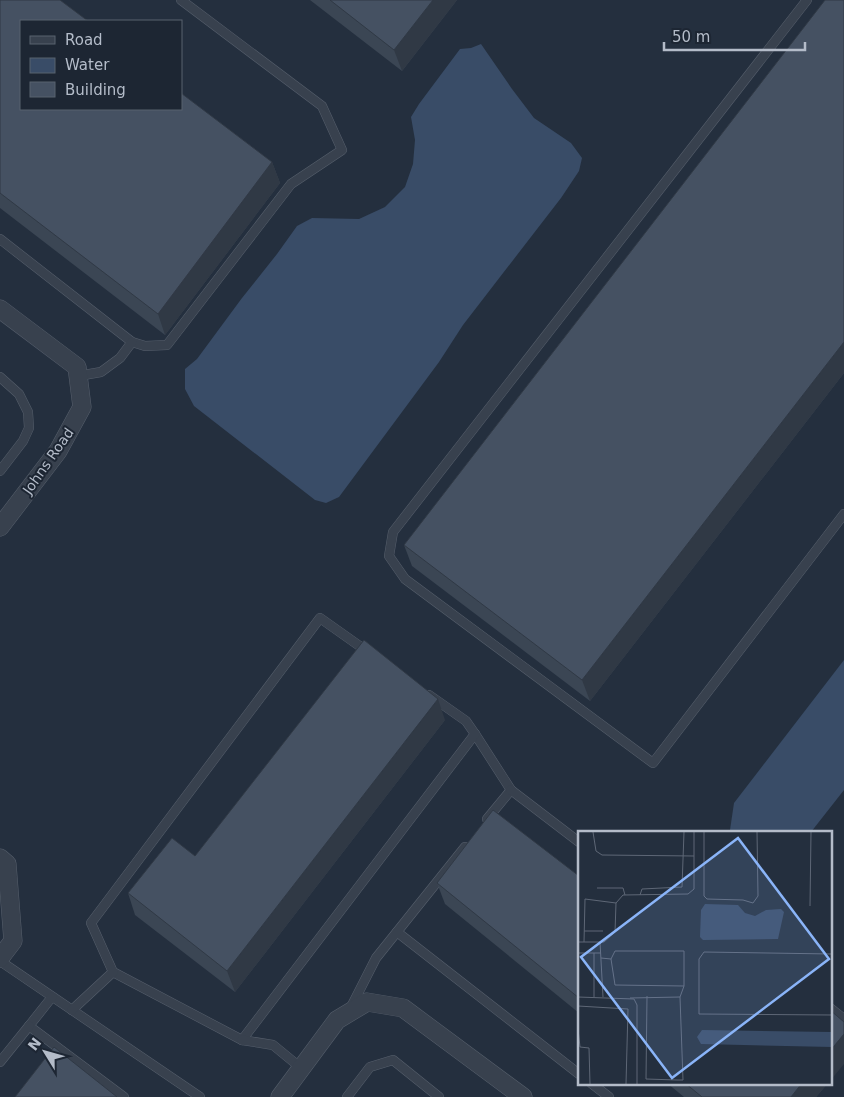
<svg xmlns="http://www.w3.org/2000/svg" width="844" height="1097" font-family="'DejaVu Sans',sans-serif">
<rect width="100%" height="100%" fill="#242f3e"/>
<g fill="#394c67">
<path d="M481 44 512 89 534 118 571 143 582 158 579 171 561 198 463 325 439 362 339 497 326 503 315 500 194 406 185 389V369L197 359 242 298 277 254 297 226 312 218 359 219 385 207 405 187 413 164 415 140 411 117 419 104 460 49 471 48Z"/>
<path d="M844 660V790L811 832H732L730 830 734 803Z"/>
</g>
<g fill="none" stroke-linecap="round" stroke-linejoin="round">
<defs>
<g id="lane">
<path d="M807 0 393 532 389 556 405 579 653 763 844 514"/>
<path d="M0 239 132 342 145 346 167 345 291 184 342 150 322 106 181 0"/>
<path d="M78 376 101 372 120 358 132 342"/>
<path d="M0 377 19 394 28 412 29 428 23 441 0 471"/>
<path d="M475 734 511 790 487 819"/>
<path d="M511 790 579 842"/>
<path d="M397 932 579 1074"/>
<path d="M0 961 200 1097"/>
<path d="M113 972 242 1040 475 734 466 721 429 695"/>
<path d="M52 997 29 1026 124 1097"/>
<path d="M830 1008 844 1019"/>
<path d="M350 1009 376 958 465 847"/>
<path d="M72 1010 113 972 91 923 320 618 368 652"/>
<path d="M242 1040 273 1045 301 1068"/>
<path d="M0 1062 29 1026"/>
<path d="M591 1083 609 1097"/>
<path d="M347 1097 370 1067 393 1060 439 1097"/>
</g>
<g id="street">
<path d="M0 309 77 367 82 407 58 451 0 527"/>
<path d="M0 858 7 864 13 941 0 958"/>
<path d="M280 1097 337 1020 367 1002 403 1008 523 1097"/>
</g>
</defs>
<use href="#lane" stroke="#565f6c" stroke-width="10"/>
<use href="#street" stroke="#565f6c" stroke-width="19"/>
<use href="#lane" stroke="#38414e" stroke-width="9"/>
<use href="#street" stroke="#38414e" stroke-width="18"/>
</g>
<g fill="#3b4654">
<path d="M0 0 272 162 280 183 165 335 0 208Z"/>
<path d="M310 0H457L402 71Z"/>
<path d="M844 0V373L590 701 412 566 404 545Z"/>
<path d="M445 720 235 992 135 915 128 893 195 856Z"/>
<path d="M579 876V1013L445 904 437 883Z"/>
<path d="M667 1083H828L816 1097H684Z"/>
</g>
<g fill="#303945">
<path d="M433 0H457L402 71 394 50Z"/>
<path d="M272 162 280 183 165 335 158 314Z"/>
<path d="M844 342V373L590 701 582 680Z"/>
<path d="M438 699 445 720 235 992 227 971Z"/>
<path d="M844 1034V1064L830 1081V1051Z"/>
<path d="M802 1083H828L816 1097H791Z"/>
</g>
<g fill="#455162" stroke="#303945">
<path d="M0 0H60L88 21H21V109H181V93L272 162 158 314 0 193Z"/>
<path d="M330 0H433L394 50Z"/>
<path d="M825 0H844V342L582 680 404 545Z"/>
<path d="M364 640 438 699 227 971 128 893 172 838 195 856Z"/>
<path d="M493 810 579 876V998L437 883Z"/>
<path d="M830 1010 844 1022V1034L830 1051Z"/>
<path d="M54 1047 117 1097H15Z"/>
<path d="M685 1083H802L791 1097H702Z"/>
</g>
<g text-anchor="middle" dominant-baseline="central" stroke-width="4" stroke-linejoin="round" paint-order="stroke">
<g font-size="14" fill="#b4bcc9" stroke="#1d2633">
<text transform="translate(48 461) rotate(-55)">Johns Road</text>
</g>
</g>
<g transform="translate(578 831)">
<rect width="254" height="254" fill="#242f3e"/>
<path d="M127 73 160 74 167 82 177 85 188 79 203 78 206 81 200 108 125 109 122 106 123 79ZM124 199 254 201V216L123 213 119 206Z" fill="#394c67"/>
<path fill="none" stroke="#5e6776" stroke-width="1" d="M15 1 18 20 24 24 116 25M126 1V65L129 68 165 69 175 72 180 65 179 1M19 57H45L47 64M62 64 64 58 104 56 106 1M232 75 233 1M6 100H25M0 111H26L37 101 38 72 45 64 110 63 116 58V1M6 111 7 68 38 72M22 111 25 166M0 122H16M254 123 126 121 121 128V183L254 184M23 127 33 128 37 120H106V155L37 154 33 128M69 165 68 248 99 249H105L102 166M0 166 56 168 59 174V253M16 166V122H23M52 167 102 166 106 155M0 175 50 178 48 253M0 198 2 216 11 217 12 253"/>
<path fill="#8ab4f8" fill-opacity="0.15" stroke="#8ab4f8" stroke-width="2.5" d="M160 7 251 128 94 247 3 126Z"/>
<rect width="254" height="254" fill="none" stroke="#b4bcc9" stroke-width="2.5"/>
</g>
<rect x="20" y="20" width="162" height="90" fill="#1d2633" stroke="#59626f"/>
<rect x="30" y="36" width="25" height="8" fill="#38414e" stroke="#59626f"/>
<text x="65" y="45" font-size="15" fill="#b4bcc9">Road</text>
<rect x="30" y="58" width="25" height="15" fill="#394c67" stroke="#59626f"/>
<text x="65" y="70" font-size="15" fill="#b4bcc9">Water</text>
<rect x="30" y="82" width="25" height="15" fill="#455162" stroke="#59626f"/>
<text x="65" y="95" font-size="15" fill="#b4bcc9">Building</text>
<g transform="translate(45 1052) rotate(307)" stroke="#1d2633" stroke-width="4" paint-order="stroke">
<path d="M0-4L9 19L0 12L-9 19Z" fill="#b4bcc9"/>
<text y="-8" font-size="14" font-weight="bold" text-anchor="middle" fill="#b4bcc9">N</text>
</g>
<path d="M664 42v8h141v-8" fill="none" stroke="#b4bcc9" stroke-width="2.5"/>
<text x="672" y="42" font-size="15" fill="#b4bcc9" stroke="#1d2633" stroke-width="4" paint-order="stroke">50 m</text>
</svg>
